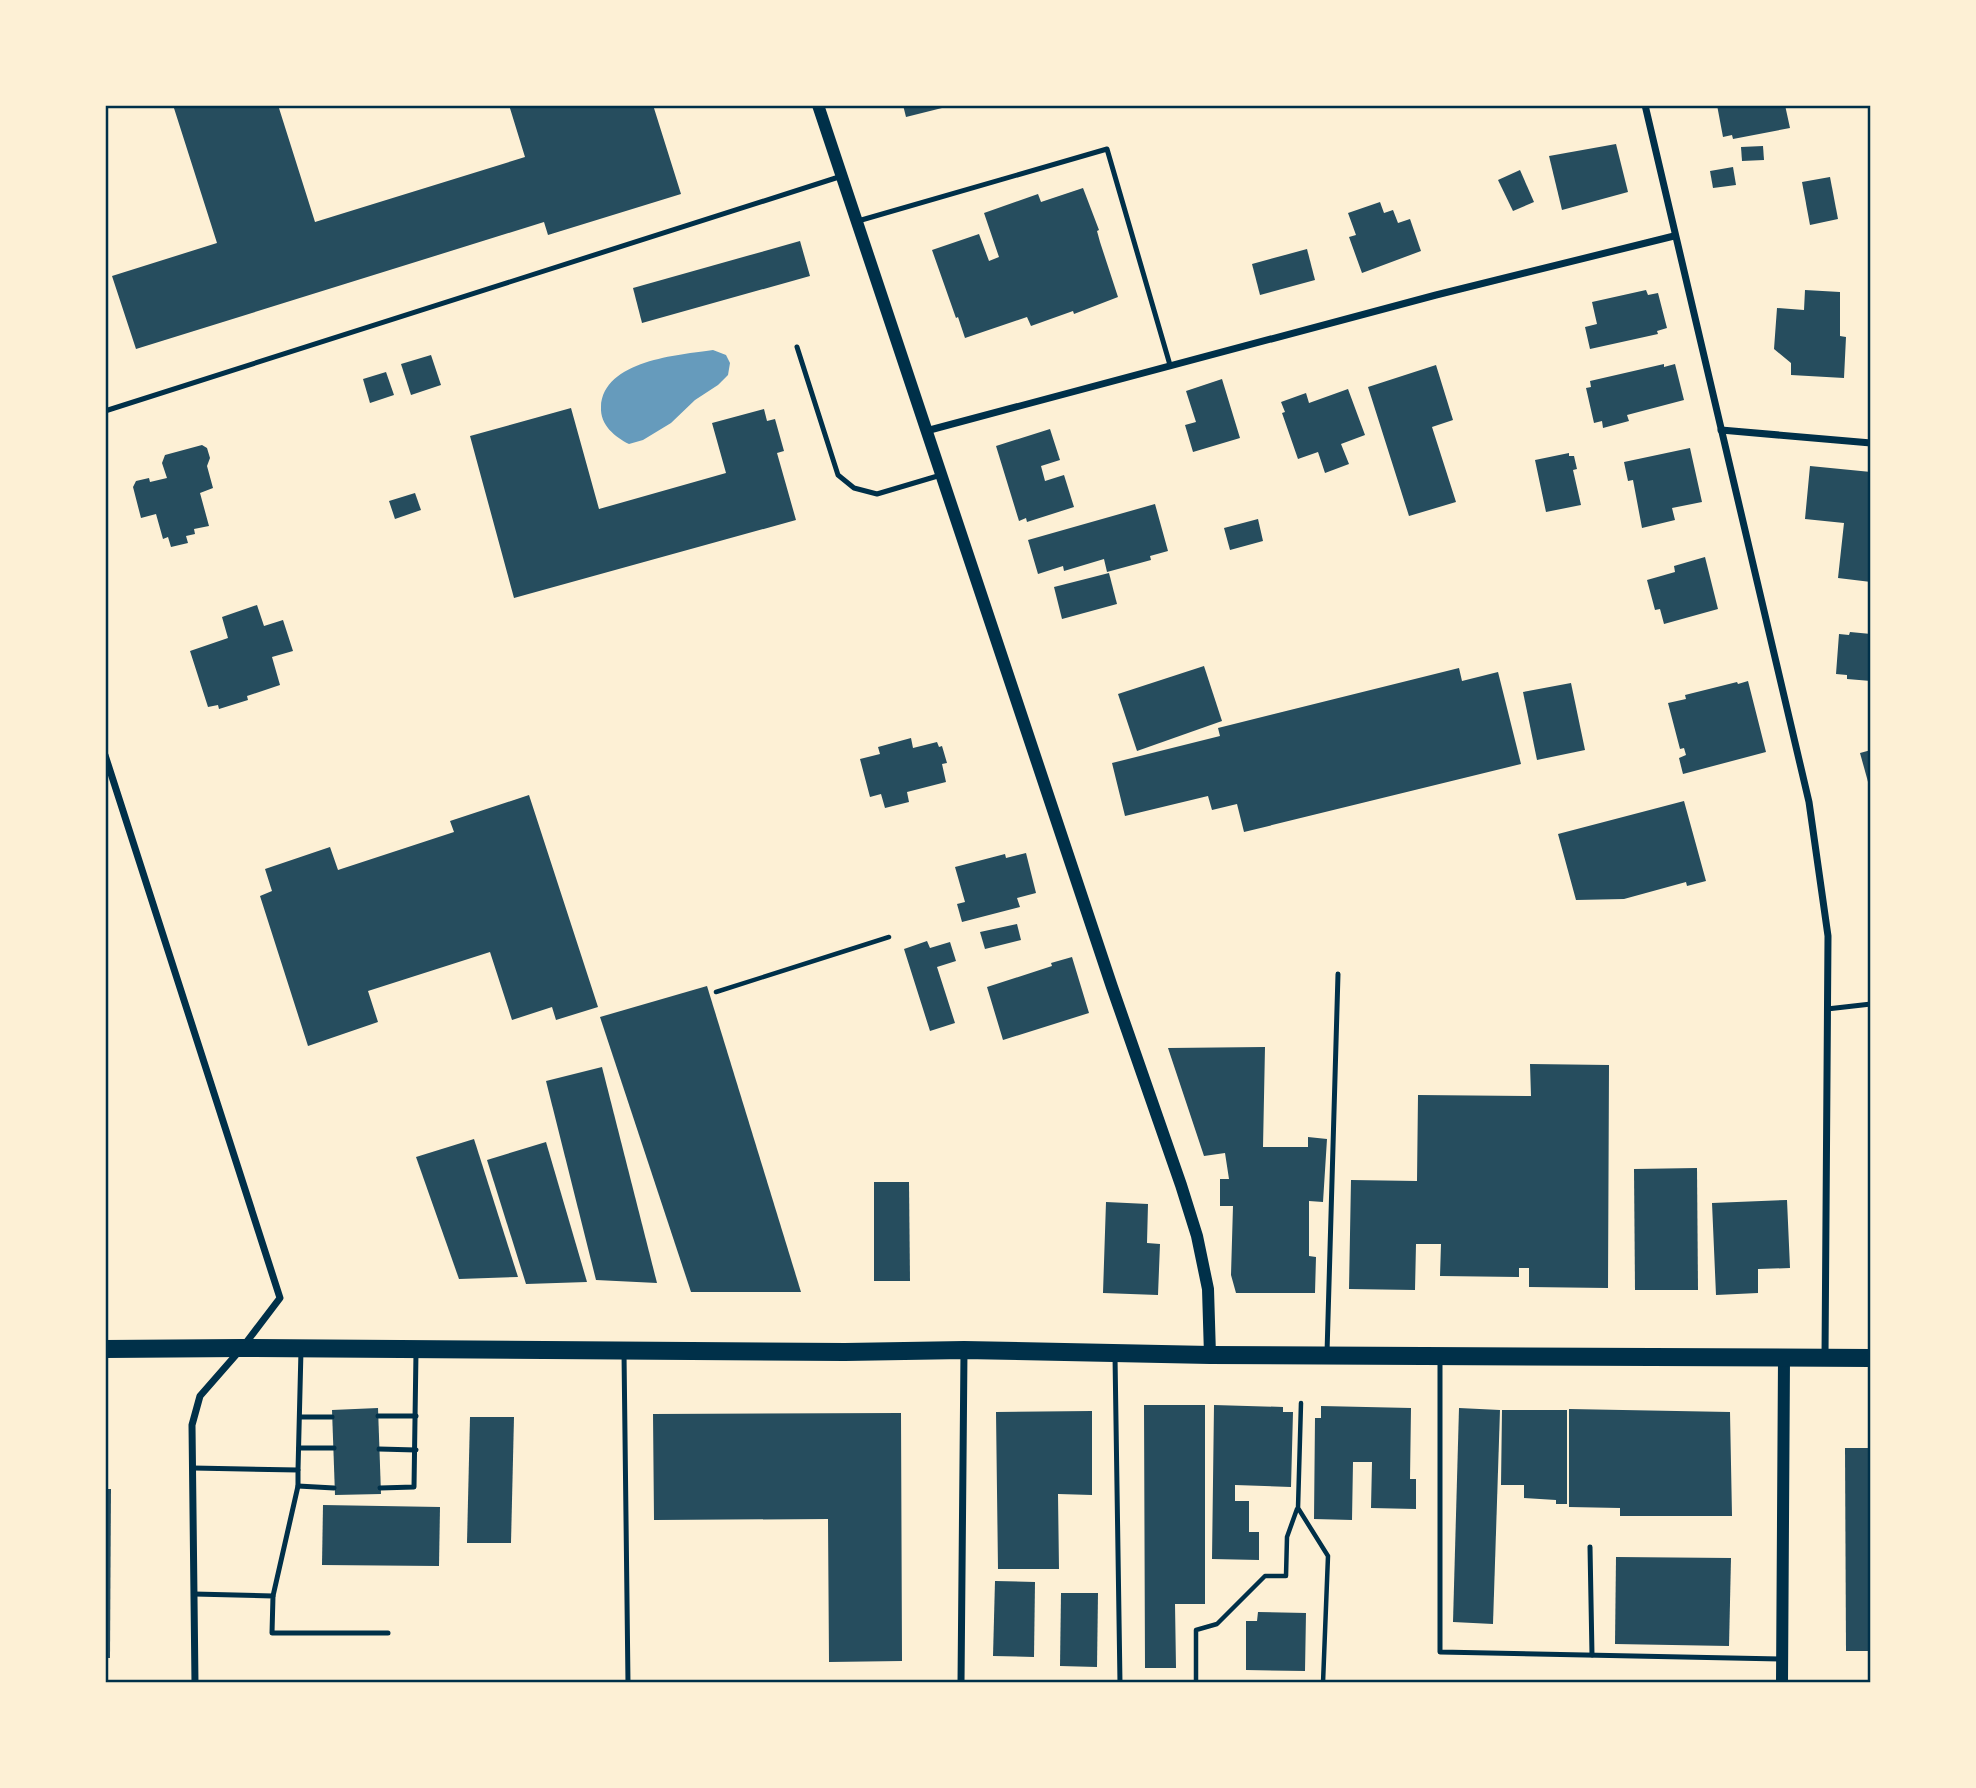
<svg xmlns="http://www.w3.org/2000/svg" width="1976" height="1788" font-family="Jost,sans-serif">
<rect width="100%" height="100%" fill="#fdf0d5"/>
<path fill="#669bbc" d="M713 350 726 355 730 363 728 375 718 385 695 400 671 423 643 440 629 444C615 437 600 425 601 407 603 360 679 355 713 350Z"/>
<g fill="#264d5e">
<path d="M173 105H278L315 222 525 157 509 105H653L681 194 548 235 544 222 136 349 112 276 217 243Z"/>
<path d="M903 105H950V106L906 117Z"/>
<path d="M1717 105H1785L1790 128 1733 139 1732 135 1723 137Z"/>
<path d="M1616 144 1628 192 1562 210 1549 156Z"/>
<path d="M1763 146 1764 160 1742 161 1741 147Z"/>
<path d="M1733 167 1736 185 1713 188 1710 171Z"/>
<path d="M1520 170 1534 202 1513 211 1498 180Z"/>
<path d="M1830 177 1838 219 1810 225 1802 182Z"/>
<path d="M1083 188 1099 230 1097 231 1100 242 1118 297 1074 314 1073 311 1031 326 1027 317 965 338 958 317 956 318 932 250 979 234 989 261 999 257 984 213 1038 194 1041 202Z"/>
<path d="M1380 202 1384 213 1393 210 1398 223 1410 219 1421 251 1362 273 1349 237 1356 235 1348 213Z"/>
<path d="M800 241 810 276 642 323 633 288Z"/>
<path d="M1307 249 1315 280 1260 295 1252 264Z"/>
<path d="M1646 290 1648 295 1658 293 1667 328 1657 331 1658 334 1590 349 1585 327 1597 324 1592 302Z"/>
<path d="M1805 290 1840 292V336L1846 337 1844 378 1791 375V363L1774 349 1777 308 1804 310Z"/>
<path d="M431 355 441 385 411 395 401 364Z"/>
<path d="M1664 364V367L1675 364 1684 400 1627 415 1629 421 1603 428 1602 421 1594 423 1586 388 1591 387 1590 381Z"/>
<path d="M1436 365 1453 420 1432 427 1456 502 1409 516 1368 387Z"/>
<path d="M386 372 394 395 370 403 363 379Z"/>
<path d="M1222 379 1240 438 1193 452 1185 425 1196 422 1186 391Z"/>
<path d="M1348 389 1365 435 1341 444 1349 464 1325 473 1318 452 1298 459 1282 413 1285 412 1281 402 1306 393 1309 403Z"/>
<path d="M571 408 599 509 726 473 712 423 764 409 767 421 775 419 784 451 777 453 796 520 514 598 470 436Z"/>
<path d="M1050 429 1060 460 1041 466 1045 481 1064 475 1074 507 1027 522 1026 518 1019 521 996 446Z"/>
<path d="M202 445 207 448 210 458 207 466 213 488 200 493 209 526 194 529 195 534 186 536 188 543 171 547 168 537 163 539 156 514 141 518 133 487 136 481 149 478 150 482 167 478 162 463 165 455Z"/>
<path d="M1690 448 1702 502 1672 508 1675 520 1642 528 1633 480 1628 481 1624 462Z"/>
<path d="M1569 453V456H1574L1577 469 1573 470 1581 505 1546 512 1535 460Z"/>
<path d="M1810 466 1871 472V582L1838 578 1844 523 1805 519Z"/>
<path d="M415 493 421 510 395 519 389 501Z"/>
<path d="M1155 504 1168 551 1150 556 1151 560 1107 572 1104 559 1064 571 1063 566 1038 574 1028 540Z"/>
<path d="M1258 519 1263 541 1230 550 1224 528Z"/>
<path d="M1705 557 1718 609 1664 624 1660 609 1655 610 1647 580 1675 572 1674 566Z"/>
<path d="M1109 573 1117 604 1062 619 1054 587Z"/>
<path d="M257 605 264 626 283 620 293 651 272 657 280 685 247 696 248 700 219 709 218 705 208 707 190 651 228 638 222 617Z"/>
<path d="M1850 632 1871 634V681L1847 679V675L1836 674 1839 634 1849 635Z"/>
<path d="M1204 666 1222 721 1137 751 1118 694Z"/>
<path d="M1459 668 1462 681 1498 672 1521 764 1244 832 1237 804 1212 810 1208 796 1125 816 1112 763 1220 736 1218 728Z"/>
<path d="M1748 681 1766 752 1683 774 1679 758 1686 755 1684 748 1680 749 1668 703 1686 699 1685 695 1737 682 1738 684Z"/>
<path d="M1571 683 1585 750 1537 760 1523 692Z"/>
<path d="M911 738 913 748 937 742 939 747 942 746 947 763 942 764 946 782 907 792 909 802 885 808 881 794 870 797 860 759 880 754 878 747Z"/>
<path d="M1871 750V789H1870L1860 753Z"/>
<path d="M529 795 598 1007 556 1020 552 1007 512 1020 490 952 368 991 378 1022 308 1046 260 896 272 891 265 869 330 847 338 870 454 832 450 821Z"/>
<path d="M1684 801 1706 881 1687 886 1686 882 1624 899 1576 900 1558 834Z"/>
<path d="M1026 853 1036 893 1017 898 1020 907 962 922 957 904 965 902 955 867 1005 854 1006 858Z"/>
<path d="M1017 924 1021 940 985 949 980 932Z"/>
<path d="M927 941 930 948 950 942 956 961 937 967 955 1023 930 1031 904 949Z"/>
<path d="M1072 957 1089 1013 1003 1040 987 987 1052 966 1051 963Z"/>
<path d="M707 986 801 1292H691L600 1017Z"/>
<path d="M1265 1047 1263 1147H1308V1137L1327 1139 1323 1202 1309 1201V1256L1316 1257 1315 1293H1236L1231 1275 1233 1206H1220V1179H1229L1225 1153 1204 1156 1168 1048Z"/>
<path d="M1530 1064 1609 1065 1608 1288 1529 1287V1268H1519V1277L1440 1276 1441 1244H1416L1415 1290 1349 1289 1351 1180 1417 1181 1418 1095 1531 1096Z"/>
<path d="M602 1067 657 1283 596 1280 546 1081Z"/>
<path d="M474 1139 518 1277 459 1279 416 1157Z"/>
<path d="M546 1142 587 1282 526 1284 487 1160Z"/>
<path d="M1697 1168 1698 1290H1635L1634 1169Z"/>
<path d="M874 1182H909L910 1281H874Z"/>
<path d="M1787 1200 1790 1268 1758 1269V1293L1716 1295 1712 1203Z"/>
<path d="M1106 1202 1148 1204 1147 1243 1160 1244 1158 1295 1103 1293Z"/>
<path d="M1144 1405H1205V1604H1175L1176 1668H1145Z"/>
<path d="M1214 1405 1283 1407V1412H1293L1291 1487 1235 1485V1501H1249V1532H1259V1560L1212 1559Z"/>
<path d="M1321 1406 1411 1408 1410 1479H1416V1509L1371 1508 1372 1462H1353L1352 1520 1314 1519 1315 1418H1321Z"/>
<path d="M378 1408 381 1494 335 1495 332 1410Z"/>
<path d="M1459 1408 1500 1410 1493 1624 1453 1622Z"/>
<path d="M1569 1409 1730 1412 1732 1516H1620V1508L1569 1507Z"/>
<path d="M1502 1410H1567V1504H1556V1500L1524 1498V1485H1501Z"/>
<path d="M1092 1411V1495L1058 1494 1059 1569H998L996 1412Z"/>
<path d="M901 1413 902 1661 829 1662 828 1519 654 1520 653 1414Z"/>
<path d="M470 1417H514L511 1543H467Z"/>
<path d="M1845 1448H1871V1651H1846Z"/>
<path d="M105 1489H111L110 1658H105Z"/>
<path d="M323 1505 440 1507 439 1566 322 1565Z"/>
<path d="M1616 1557 1731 1558 1729 1646 1615 1644Z"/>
<path d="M995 1581 1035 1582 1034 1657 993 1656Z"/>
<path d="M1061 1593H1098L1097 1667 1060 1666Z"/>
<path d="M1258 1612 1306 1613 1305 1671 1246 1670V1621H1257Z"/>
</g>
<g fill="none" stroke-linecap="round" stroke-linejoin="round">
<g stroke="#003049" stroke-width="4.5">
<path d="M716 992 889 937"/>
<path d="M1301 1403 1298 1508 1328 1556 1323 1683"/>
<path d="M1196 1683V1630L1217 1624 1265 1576H1286L1287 1537 1297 1509"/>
</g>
<g stroke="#003049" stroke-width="5">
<path d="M858 221 1107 149 1170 365"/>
<path d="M797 347 838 475 854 488 877 494 941 475"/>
<path d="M105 411 842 176"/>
<path d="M1827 1009 1871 1004"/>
<path d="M624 1353 628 1683"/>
<path d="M1327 1353 1338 974"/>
<path d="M1115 1356 1120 1683"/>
<path d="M1440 1360V1652L1782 1659"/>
<path d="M378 1416H416"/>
<path d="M300 1417H332"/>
<path d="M299 1448H334"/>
<path d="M379 1449 416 1450"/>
<path d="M193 1468 298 1470V1486L273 1596"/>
<path d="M298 1470 301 1350"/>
<path d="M298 1486 334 1488"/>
<path d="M380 1488 414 1487 416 1352"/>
<path d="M1590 1547 1592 1655"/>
<path d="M194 1594 273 1596 272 1633H388"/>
</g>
<g stroke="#003049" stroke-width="7">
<path d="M1645 105 1809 802 1828 936 1825 1357"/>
<path d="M1721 430 1871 443"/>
<path d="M926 431 1436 295 1674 236"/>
<path d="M105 755 280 1298 242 1348 200 1396 192 1425 195 1683"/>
<path d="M961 1683 964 1351"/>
</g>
<g stroke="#003049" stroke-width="12">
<path d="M818 105 1112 987 1181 1185 1197 1236 1208 1289 1210 1355"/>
<path d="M1782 1683 1784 1358"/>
</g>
<path stroke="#003049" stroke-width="18" d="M105 1349 242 1348 845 1352 964 1350 1210 1355 1871 1358"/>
</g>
<rect width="1976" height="1788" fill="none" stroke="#fdf0d5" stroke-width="214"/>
<rect x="107" y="107" width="1762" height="1574" fill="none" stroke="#003049" stroke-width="2.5"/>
</svg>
